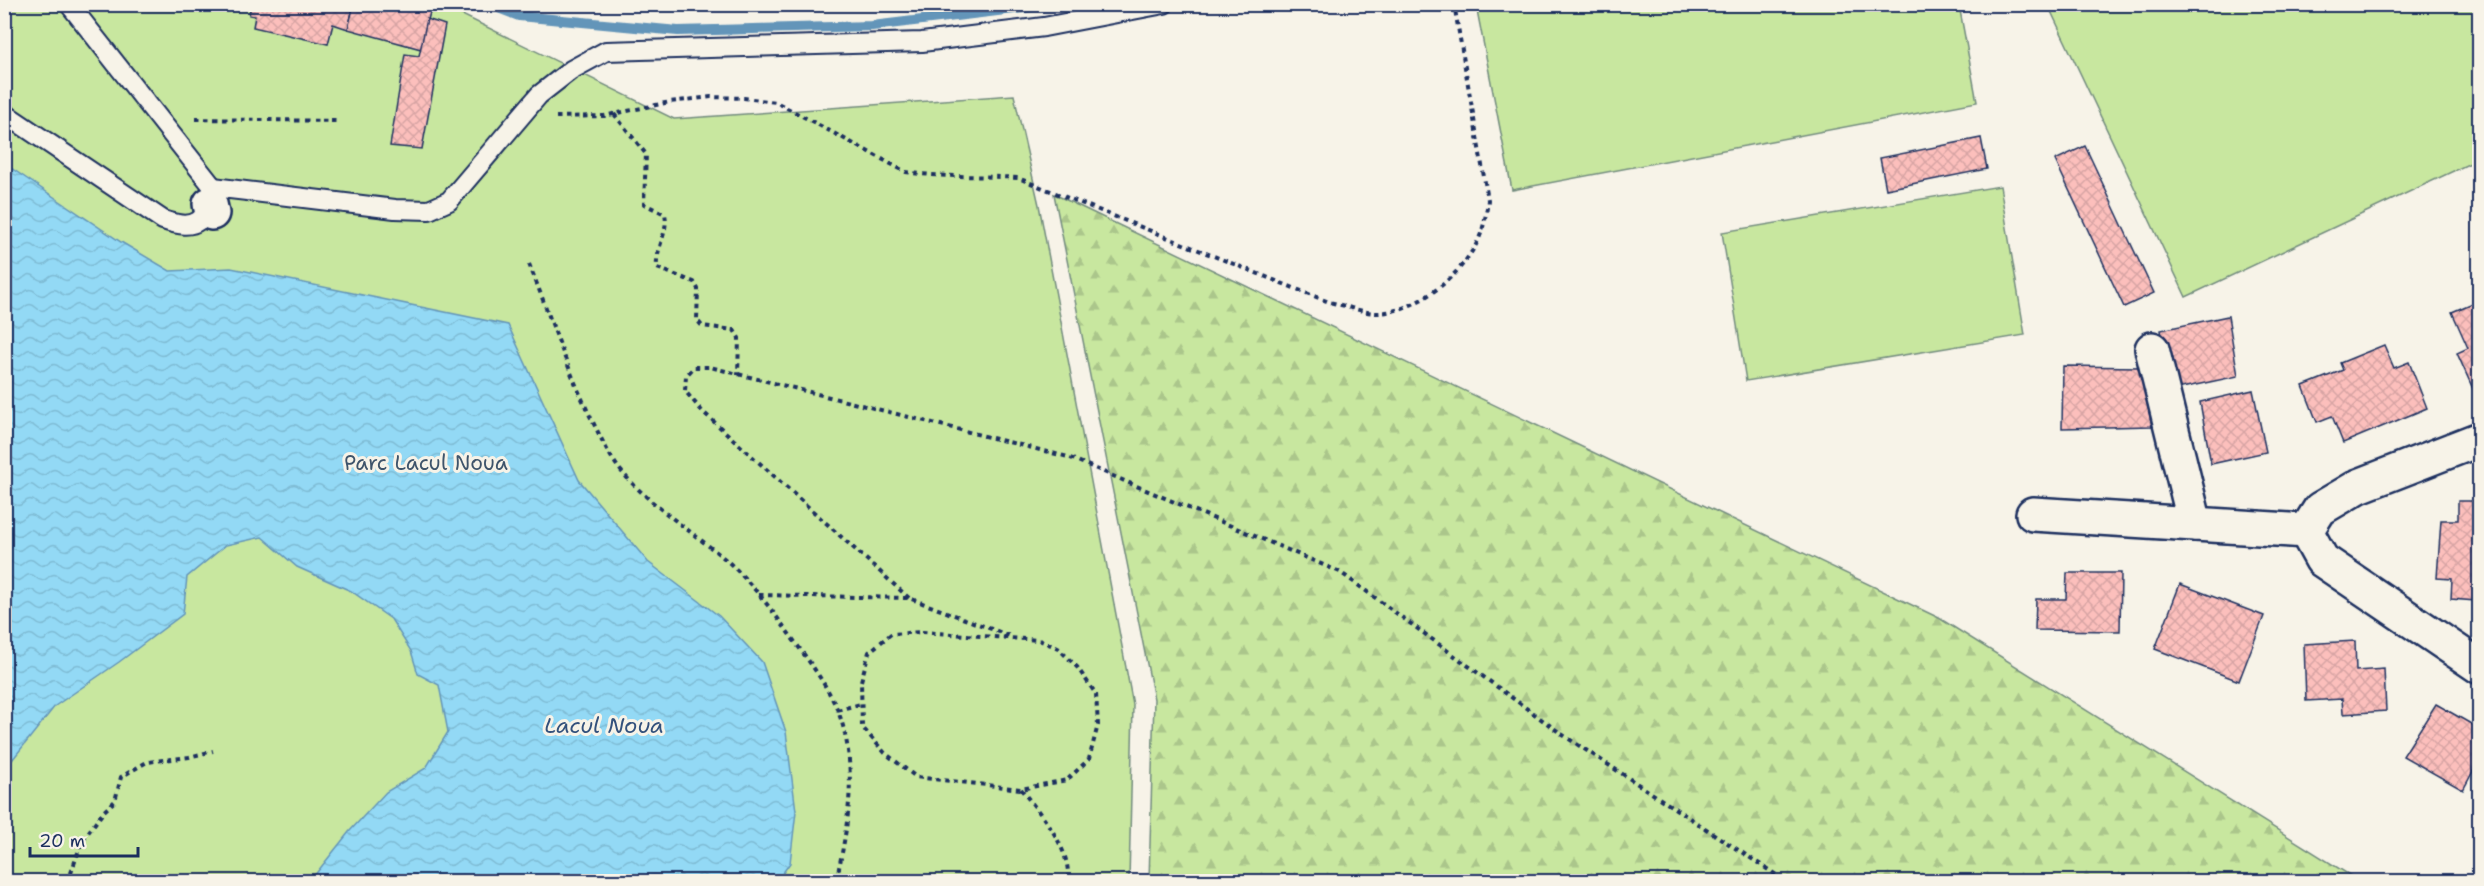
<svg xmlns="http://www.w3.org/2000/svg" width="2484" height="886" font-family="'Shantell Sans',sans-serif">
<defs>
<pattern id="forest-firs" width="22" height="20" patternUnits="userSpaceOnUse" patternTransform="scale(1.5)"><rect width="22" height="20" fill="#c8e79f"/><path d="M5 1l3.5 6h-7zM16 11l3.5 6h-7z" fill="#abc68b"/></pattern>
<pattern id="water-waves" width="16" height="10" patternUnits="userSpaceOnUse" patternTransform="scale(1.5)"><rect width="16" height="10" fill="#93d9f5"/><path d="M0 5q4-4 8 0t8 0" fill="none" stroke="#7ebbd4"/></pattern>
<pattern id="building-cross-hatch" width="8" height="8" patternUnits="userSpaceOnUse" patternTransform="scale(1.5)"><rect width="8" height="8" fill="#fcbfbc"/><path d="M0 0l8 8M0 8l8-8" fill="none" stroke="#d7a4a4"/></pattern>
</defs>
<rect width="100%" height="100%" fill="#f7f3e8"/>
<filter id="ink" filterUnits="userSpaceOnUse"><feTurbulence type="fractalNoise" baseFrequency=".0167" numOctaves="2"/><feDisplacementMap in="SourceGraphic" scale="12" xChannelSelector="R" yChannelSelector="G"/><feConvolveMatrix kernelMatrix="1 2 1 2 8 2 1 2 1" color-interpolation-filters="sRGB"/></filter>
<g filter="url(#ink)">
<path fill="url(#forest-firs)" stroke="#728b7e" stroke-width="1.5" d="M1054 194 1939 618 2359 881H1149L1154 699Z"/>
<g fill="#c8e79f" stroke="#728b7e" stroke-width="1.5">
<path d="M5 5H442L674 119 1014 95 1039 205 1133 705 1129 881 5 882Z"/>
<path d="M1476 5H1959L1977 102 1512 190Z"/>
<path d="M2048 5H2479V159L2186 297Z"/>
<path d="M2000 186 2025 335 1746 381 1722 232Z"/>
</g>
<path fill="url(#water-waves)" stroke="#6395b9" stroke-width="1.5" d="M5 164 121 242 170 271 231 268 508 325 579 480 648 562 719 616 762 662 786 732 796 811 790 863 777 881H310L349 832 386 792 426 768 448 732 439 685 418 674 411 651 391 619 351 591 297 567 262 537 226 545 187 577 183 614 119 662 55 706 5 769Z"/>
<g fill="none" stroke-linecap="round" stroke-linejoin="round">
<path stroke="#6395b9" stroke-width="10" d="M488 4 519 16 678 31 872 26 1056 4"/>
</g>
<g fill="url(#building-cross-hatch)" stroke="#1b2f5e" stroke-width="1.5">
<path d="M251 4H354L348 29 333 24 328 44 253 27 255 16 249 15Z"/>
<path d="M354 4H432L421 49 348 29Z"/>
<path d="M427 19 445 25 422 149 390 146 405 54 419 56Z"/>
<path d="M1981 138 1987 169 1886 189 1880 158Z"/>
<path d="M2085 146 2154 293 2124 307 2055 160Z"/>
<path d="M2480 300V389L2474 391 2457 353 2468 348 2452 312Z"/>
<path d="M2228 316 2238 376 2172 390 2161 330Z"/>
<path d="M2384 345 2394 368 2409 362 2427 408 2343 443 2332 416 2317 422 2303 386 2343 370 2340 363Z"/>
<path d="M2063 366 2140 367 2152 426 2062 428Z"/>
<path d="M2253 390 2266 452 2211 464 2200 402Z"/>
<path d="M2458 501H2480V612H2476V601L2451 599 2452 579 2437 578 2441 520H2458Z"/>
<path d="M2067 573H2121L2120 631 2035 630 2036 599H2066Z"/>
<path d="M2180 584 2264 616 2239 681 2155 649Z"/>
<path d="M2355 641 2356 671 2384 669 2386 711 2343 714 2342 699 2306 701 2304 644Z"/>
<path d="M2436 704 2480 729V758L2463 790 2403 756Z"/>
</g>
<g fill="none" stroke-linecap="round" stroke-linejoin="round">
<defs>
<g id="service">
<path d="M4 113 163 220C198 232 206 221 213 187L69 4"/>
<path d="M213 187 395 209 429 210 449 201 539 95 571 70 606 51 922 42 1044 27 1164 4"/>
</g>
<g id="minor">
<path d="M210 204 212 213"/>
<path d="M2152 349 2195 524"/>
<path d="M2033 514 2306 531"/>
<path d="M2306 531 2322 560 2480 667"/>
<path d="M2306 531 2320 509 2359 486 2480 439"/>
</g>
</defs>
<use href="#service" stroke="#1b2f5e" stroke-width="22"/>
<use href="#minor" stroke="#1b2f5e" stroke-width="38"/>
<g stroke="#1b2f5e" stroke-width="4" stroke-dasharray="4.5 4.5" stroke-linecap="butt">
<path d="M614 114 646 154 644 204 665 214C669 232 655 249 657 268L694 282 698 289 697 320 702 326 734 330 739 338 738 375"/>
<path d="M556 117 604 116 670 102 711 97 744 98 776 102 906 172C943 178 981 175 1018 178L1329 302C1344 305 1363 313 1378 313 1417 311 1455 280 1474 248 1483 234 1486 216 1488 200L1454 4"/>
<path d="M196 119 338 121"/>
<path d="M529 264C550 316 567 369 592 420 600 436 609 456 621 471 651 506 690 530 725 559 750 581 773 611 792 638 809 661 827 685 838 711 859 765 848 827 836 882"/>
<path d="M759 595 909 598 1010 636"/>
<path d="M909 598 702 411 685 391 686 376 694 367H710L1068 457 1340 572 1563 735 1787 882"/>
<path d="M922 632 1039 640 1058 648 1077 667 1096 694 1098 725 1089 759 1067 780 1021 789 916 777 885 753 862 727 861 681 869 652 891 634Z"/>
<path d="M837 710 861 704"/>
<path d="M1021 789C1041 816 1071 846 1068 882"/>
<path d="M68 882 82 841 104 811 115 801 121 777 147 762 189 757 213 751"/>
</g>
<use href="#service" stroke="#f7f3e8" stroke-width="18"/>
<use href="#minor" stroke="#f7f3e8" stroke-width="33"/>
</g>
</g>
<g text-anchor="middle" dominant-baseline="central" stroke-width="6" stroke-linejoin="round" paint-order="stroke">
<g font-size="21" fill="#3e546b" stroke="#f7f3e8">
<text x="426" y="463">Parc Lacul Noua</text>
</g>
<g font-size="22" font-style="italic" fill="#33517c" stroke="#f7f3e8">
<text x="604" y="725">Lacul Noua</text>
</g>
</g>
<rect width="2484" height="886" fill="none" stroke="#f7f3e8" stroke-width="24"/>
<rect x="12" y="12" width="2460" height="862" fill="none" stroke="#1b2f5e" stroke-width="2" filter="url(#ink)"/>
<path d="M30 847v9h108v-9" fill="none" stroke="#1b2f5e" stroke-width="3"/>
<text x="39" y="847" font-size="18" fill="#1b2f5e" stroke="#f7f3e8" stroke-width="4.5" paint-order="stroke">20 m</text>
</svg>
